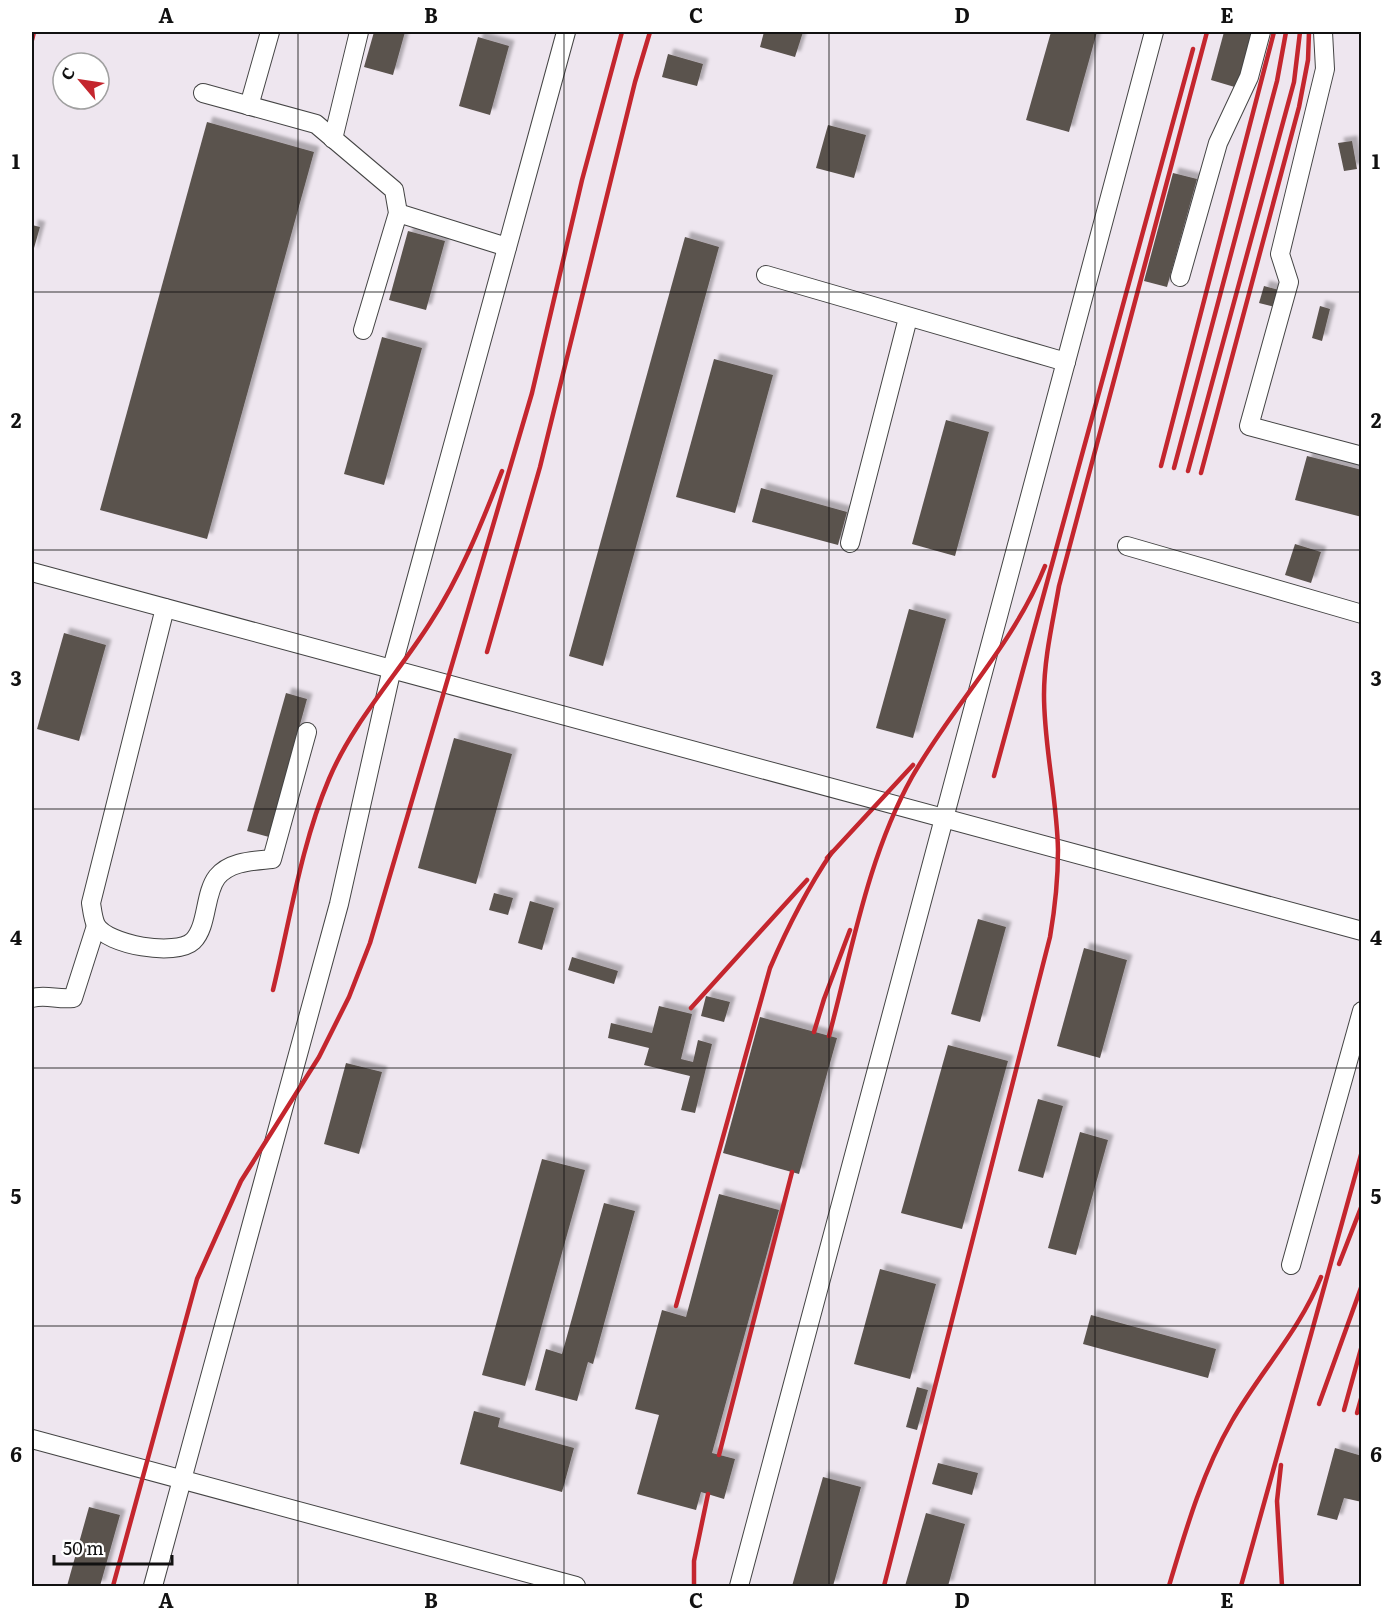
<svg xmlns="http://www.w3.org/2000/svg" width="1393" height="1618" font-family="Literata,serif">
<defs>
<filter id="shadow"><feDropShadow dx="5.5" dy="-5.5" stdDeviation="1.5" flood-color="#0004"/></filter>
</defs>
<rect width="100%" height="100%" fill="#fffdf5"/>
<path fill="#eee6ef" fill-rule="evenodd" d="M32 32H1361V1586H32ZM63 63H99V99H63Z"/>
<g fill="#5a524d" filter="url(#shadow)">
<path d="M374 32H405L393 75 364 67Z"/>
<path d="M764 32H803L795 57 760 47Z"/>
<path d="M1051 32H1097L1069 132 1026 120Z"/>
<path d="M1224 32H1253L1238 88 1211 80Z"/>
<path d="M478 37 509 46 490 115 459 106Z"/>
<path d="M668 54 703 64 697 86 662 77Z"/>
<path d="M207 122 314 152 207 539 100 510Z"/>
<path d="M828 125 866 135 854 178 816 168Z"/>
<path d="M1352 141 1357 169 1344 171 1338 143Z"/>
<path d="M1173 173 1197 179 1167 287 1144 281Z"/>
<path d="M32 225 40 227 32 255Z"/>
<path d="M408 231 445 241 426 310 389 300Z"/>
<path d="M685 237 719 247 603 666 569 656Z"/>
<path d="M1264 286 1279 290 1275 307 1259 303Z"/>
<path d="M1320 306 1330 309 1322 341 1312 338Z"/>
<path d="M382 337 422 348 384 485 344 474Z"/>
<path d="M714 359 773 375 735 513 676 497Z"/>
<path d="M946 420 989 432 955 556 912 544Z"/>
<path d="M1307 456 1362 470V517L1295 500Z"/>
<path d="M761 488 847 512 838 545 752 522Z"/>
<path d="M1295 544 1321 552 1311 583 1285 575Z"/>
<path d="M909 609 946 619 913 738 876 728Z"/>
<path d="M64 633 106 645 79 741 37 729Z"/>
<path d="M286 693 307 699 269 837 247 831Z"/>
<path d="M454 738 512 754 476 884 418 868Z"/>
<path d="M494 893 513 898 508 915 489 910Z"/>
<path d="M530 901 554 908 542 950 518 943Z"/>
<path d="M978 919 1006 927 980 1022 951 1014Z"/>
<path d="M1084 948 1127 960 1100 1058 1057 1046Z"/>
<path d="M572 957 618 971 614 984 568 970Z"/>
<path d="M706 996 730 1002 724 1022 701 1016Z"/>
<path d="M659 1006 692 1014 681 1059 693 1062 698 1040 712 1044 695 1113 681 1110 690 1076 644 1065 649 1048 608 1038 611 1023 652 1033Z"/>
<path d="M760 1017 837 1038 799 1174 723 1153Z"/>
<path d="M948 1045 1008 1061 962 1229 901 1213Z"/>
<path d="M346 1063 382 1072 359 1154 324 1144Z"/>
<path d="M1038 1099 1063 1106 1043 1178 1018 1171Z"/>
<path d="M1080 1132 1108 1140 1076 1255 1048 1248Z"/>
<path d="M542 1159 585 1170 525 1386 482 1375Z"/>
<path d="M719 1194 779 1210 712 1453 735 1459 724 1499 701 1492 696 1510 637 1494 659 1415 635 1409 662 1310 686 1317Z"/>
<path d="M604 1203 635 1211 593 1364 588 1362 577 1401 535 1390 546 1349 562 1354Z"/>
<path d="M880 1269 936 1284 910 1379 854 1364Z"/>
<path d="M1091 1315 1216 1349 1208 1378 1083 1344Z"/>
<path d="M917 1387 928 1390 917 1430 906 1427Z"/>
<path d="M474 1411 500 1418 498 1427 574 1448 562 1492 460 1464Z"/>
<path d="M1335 1448 1362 1456V1502L1344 1498 1337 1520 1317 1515Z"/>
<path d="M938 1463 978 1473 972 1495 932 1484Z"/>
<path d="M823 1477 861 1487 833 1586H792Z"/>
<path d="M89 1507 120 1515 100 1586H67Z"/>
<path d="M926 1513 965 1524 948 1586H905Z"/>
</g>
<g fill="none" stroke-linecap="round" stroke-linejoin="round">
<defs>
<g id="minor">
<path d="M1323 32 1325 69 1280 254 1289 282 1249 426 1362 456"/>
<path d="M203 93 316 124 394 190 398 213 363 330"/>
<path d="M249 106 270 32"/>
<path d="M333 139 359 32"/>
<path d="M398 213 507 247"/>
<path d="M766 275 1066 362"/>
<path d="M1180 277 1218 143 1249 77 1261 32"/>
<path d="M850 543 908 318"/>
<path d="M1127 546 1362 614"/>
<path d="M32 572 1362 931"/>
<path d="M165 608 91 903C92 909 93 919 96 925 107 945 176 957 193 941 208 926 204 894 217 877 230 861 254 861 272 859L307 732"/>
<path d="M32 998C46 994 58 1000 73 998L96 926"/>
<path d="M1291 1265 1362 1011"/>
<path d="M32 1439 576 1586"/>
<path d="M153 1586 339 904 392 668 566 32"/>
<path d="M739 1586 1154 32"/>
</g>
</defs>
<use href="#minor" stroke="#444" stroke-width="20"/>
<use href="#minor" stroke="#fff" stroke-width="18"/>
<g stroke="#c4262e" stroke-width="4.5">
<path d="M32 40 34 32"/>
<path d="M1161 466 1274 32"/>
<path d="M1174 468 1277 81 1286 32"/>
<path d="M1188 471 1294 82 1300 32"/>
<path d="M1201 473 1299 107 1308 60 1309 32"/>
<path d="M487 652 540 467 635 82 650 32"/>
<path d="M994 776 1193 49"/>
<path d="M827 858 913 765"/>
<path d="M273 990C290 920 301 845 329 779 353 722 397 675 430 623 460 577 482 523 502 471"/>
<path d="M691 1008 807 880"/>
<path d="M814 1032 824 999 850 930"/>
<path d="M829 1036C852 950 868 856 912 777 953 705 1014 644 1045 566"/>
<path d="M1339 1264 1362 1205"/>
<path d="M676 1306 770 968C788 926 807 889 832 852"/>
<path d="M1319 1404 1362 1285"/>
<path d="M1344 1410 1362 1345"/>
<path d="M1357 1413 1362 1395"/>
<path d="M719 1455 792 1172"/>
<path d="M1281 1465 1277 1501 1282 1586"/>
<path d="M113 1586 197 1279 241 1181 319 1057 349 997 370 943 532 393 582 180 622 32"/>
<path d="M694 1586V1561L708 1494"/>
<path d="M884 1586 1050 937C1055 908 1058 880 1058 850 1057 798 1044 747 1044 695 1044 658 1053 621 1059 586L1207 32"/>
<path d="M1169 1586C1186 1529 1202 1473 1232 1421 1260 1372 1300 1330 1321 1277"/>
<path d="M1241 1586 1362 1151"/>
</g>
</g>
<path fill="none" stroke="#111" stroke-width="1.5" stroke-opacity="0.55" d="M298 32V1586M564 32V1586M829 32V1586M1095 32V1586M32 292H1362M32 550H1362M32 809H1362M32 1068H1362M32 1326H1362"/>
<rect width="1393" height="1618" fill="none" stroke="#ffffff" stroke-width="66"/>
<g transform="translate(81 81) rotate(299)"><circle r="28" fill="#ffffff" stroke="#a0a0a0" stroke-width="1.5"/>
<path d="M0-4.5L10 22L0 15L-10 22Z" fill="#c4262e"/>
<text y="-9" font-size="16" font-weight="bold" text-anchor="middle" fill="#111111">С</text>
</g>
<path d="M54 1555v9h118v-9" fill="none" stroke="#111111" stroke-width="3"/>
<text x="63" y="1555" font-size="18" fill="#111111" stroke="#ffffff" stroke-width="4.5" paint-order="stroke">50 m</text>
<rect x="33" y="33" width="1327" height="1552" fill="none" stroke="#111" stroke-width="2"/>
<g font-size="20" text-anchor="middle" font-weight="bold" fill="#111">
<text x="166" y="23">A</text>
<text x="431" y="23">B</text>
<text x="696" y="23">C</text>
<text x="962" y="23">D</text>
<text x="1227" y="23">E</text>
<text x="16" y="169">1</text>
<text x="1376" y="169">1</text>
<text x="16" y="428">2</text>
<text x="1376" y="428">2</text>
<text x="16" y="686">3</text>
<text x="1376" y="686">3</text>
<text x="16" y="945">4</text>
<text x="1376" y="945">4</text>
<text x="16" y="1204">5</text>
<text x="1376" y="1204">5</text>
<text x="16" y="1462">6</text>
<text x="1376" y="1462">6</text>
<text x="166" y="1608">A</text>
<text x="431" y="1608">B</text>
<text x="696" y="1608">C</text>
<text x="962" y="1608">D</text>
<text x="1227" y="1608">E</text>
</g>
</svg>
